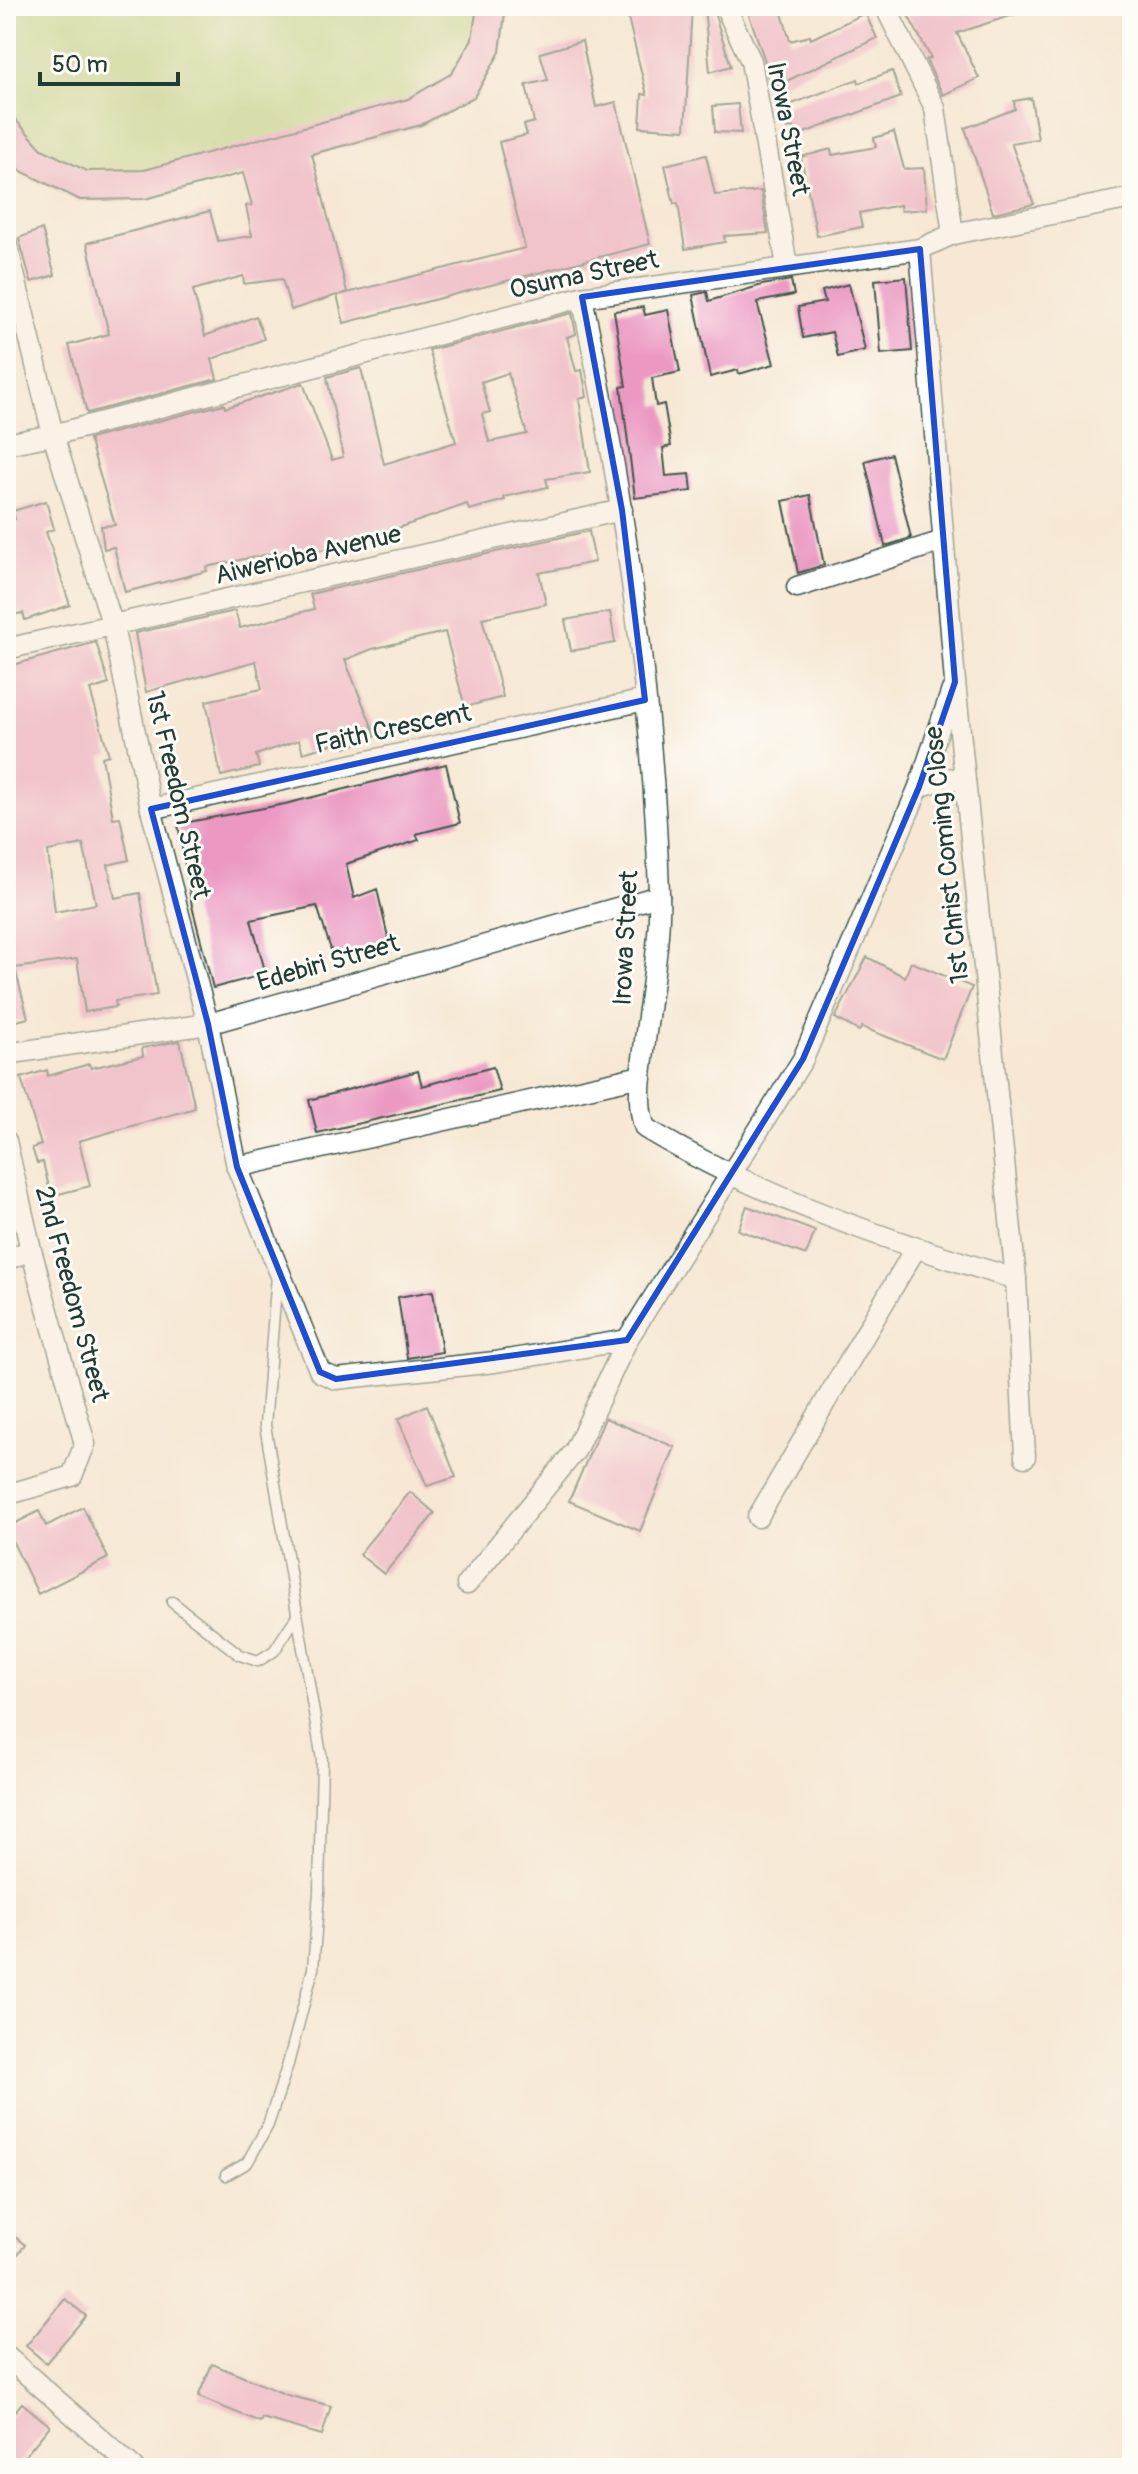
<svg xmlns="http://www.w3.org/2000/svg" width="1138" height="2474" font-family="Pangolin,sans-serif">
<rect width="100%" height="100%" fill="#fdfcf7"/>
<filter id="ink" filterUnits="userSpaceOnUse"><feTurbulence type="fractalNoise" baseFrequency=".0125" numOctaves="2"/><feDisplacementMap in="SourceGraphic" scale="16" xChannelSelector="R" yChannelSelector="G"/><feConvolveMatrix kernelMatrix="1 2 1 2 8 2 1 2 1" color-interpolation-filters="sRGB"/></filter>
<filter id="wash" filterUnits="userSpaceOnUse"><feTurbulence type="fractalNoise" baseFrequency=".006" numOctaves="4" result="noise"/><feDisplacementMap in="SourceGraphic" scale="32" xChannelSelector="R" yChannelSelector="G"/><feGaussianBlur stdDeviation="1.8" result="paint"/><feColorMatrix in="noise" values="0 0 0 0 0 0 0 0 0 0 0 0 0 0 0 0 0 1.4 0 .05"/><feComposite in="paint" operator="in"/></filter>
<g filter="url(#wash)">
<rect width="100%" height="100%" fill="#f6e8d4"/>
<path fill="#b3d37a" stroke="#698857" stroke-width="2" d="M6 6H506L500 52 474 97 421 125 145 199 80 200 21 171 6 153Z"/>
<g id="blocks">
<g fill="#eb99c2" fill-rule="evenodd">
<path d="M477 6H506L500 52 474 97 421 125 312 154 347 292 339 295 525 248 499 142 527 135 524 125 534 122 526 85 548 80 540 53 582 41 596 107 616 102 650 244 344 323 337 295 291 310 282 279 244 284 243 276 193 290 205 336 256 316 264 339 212 359 217 379 87 413 69 345 109 334 87 243 210 211 218 241 252 236 246 206 252 205 243 173 145 199 80 200 21 171 6 153V109L42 149 87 171 144 170 408 99 452 73 472 39Z"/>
<path d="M673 6H692L685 130 640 127 642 94 647 95 628 18Z"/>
<path d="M704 6H712L731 66 710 72Z"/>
<path d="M746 6H780L790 41 810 36 811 39 865 13 877 38 770 89 764 58Z"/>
<path d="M903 6H1024L1025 11 957 33 979 78 943 95 926 60 931 58Z"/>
<path d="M892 71 901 97 796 136 794 127 787 129 781 108 858 79 859 83Z"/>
<path d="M1031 98 1038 139 1011 143 1034 204 993 213 965 128 1015 109 1014 101Z"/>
<path d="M738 104 741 133 715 132 713 106Z"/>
<path d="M894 132 904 169 924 168 927 209 901 211 900 205 859 213 862 227 817 236 801 157 831 149 832 155 876 147 874 138Z"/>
<path d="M706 155 715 195 761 191 768 233 724 236 725 242 685 249 678 203 674 204 665 165Z"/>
<path d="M42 229 55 275 31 282 19 238Z"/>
<path d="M906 277 912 351 881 354 875 280Z"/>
<path d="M791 280 794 295 757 302 774 364 739 374 738 370 710 377 693 295 707 292 709 301 762 285Z"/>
<path d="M849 284 865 350 838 357 832 332 803 338 798 307 825 302 822 291Z"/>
<path d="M643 307 645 315 668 310 680 372 652 378 656 406 664 404 671 446 663 448 666 476 690 474 692 491 635 498 621 387 626 386 614 311Z"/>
<path d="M572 313 576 334 567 337 576 371 582 370 587 397 579 399 590 472 546 479 548 487 504 497 505 500 469 510 467 504 352 544 289 556 288 550 206 567 207 571 125 592 114 547 104 549 101 526 115 525 89 439 224 404 225 408 303 383 332 460 343 457 327 377 361 368 384 464 456 442 429 350ZM508 373 527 434 489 442 482 414 490 412 481 382Z"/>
<path d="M891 454 911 538 885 546 865 461Z"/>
<path d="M810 495 824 565 798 573 783 501Z"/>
<path d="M46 501 54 529 46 532 70 605 25 620 23 613 6 616V522L15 519 13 511Z"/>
<path d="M589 531 595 562 539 573 546 604 482 618 503 697 465 707 445 632 372 649 345 660 376 736 346 748 343 741 303 753 299 740 256 755 259 767 221 776 206 701 262 689 256 661 146 692 135 633 235 611 240 628 314 609 310 594Z"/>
<path d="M610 612 615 643 571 651 565 620Z"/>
<path d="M96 642 109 684 90 690 109 755 102 757 113 818 120 817 129 860 108 865 115 898 140 893 157 995 115 1001 116 1007 85 1012 77 959 15 968 28 1018 6 1024V667ZM83 844 96 904 55 912 48 851Z"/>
<path d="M446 764 460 823 416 834 419 840 346 864 354 898 377 889 390 946 334 959 317 906 251 920 266 974 213 988 192 906 178 824 285 804Z"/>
<path d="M867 957 905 977 911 962 972 987 943 1059 862 1027 859 1031 835 1018Z"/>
<path d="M180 1041 195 1108 79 1141 90 1186 51 1196 43 1162 37 1163 32 1148 41 1145 21 1078 47 1070 48 1076 89 1064 91 1068 143 1056 142 1048Z"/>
<path d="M493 1067 500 1091 317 1133 309 1100 418 1071 422 1086Z"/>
<path d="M747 1206 815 1231 806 1255 738 1230Z"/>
<path d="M433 1291 442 1352 407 1358 398 1297Z"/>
<path d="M427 1405 456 1477 427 1486 398 1419Z"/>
<path d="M605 1418 675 1447 640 1531 569 1501Z"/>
<path d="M410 1492 435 1513 384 1574 359 1554Z"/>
<path d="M83 1507 108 1558 38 1594 6 1528 39 1511 46 1526Z"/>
<path d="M6 2230 25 2245 6 2269Z"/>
<path d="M65 2299 86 2316 46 2363 26 2346Z"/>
<path d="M212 2364 287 2395 331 2406 322 2435 262 2418 260 2422 198 2397Z"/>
<path d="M22 2403 50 2426 15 2468H6V2422Z"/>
</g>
</g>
</g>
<g filter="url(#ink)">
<use href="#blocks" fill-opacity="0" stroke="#3f574c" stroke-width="2"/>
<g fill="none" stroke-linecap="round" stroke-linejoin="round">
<defs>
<g id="service">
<path d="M602 8 613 6"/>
<path d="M172 1602 240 1655 258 1661 274 1651 297 1616"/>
<path d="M226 2175 247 2163 268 2125 288 2064 313 1969 319 1892 322 1760 265 1425 277 1275"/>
</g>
<g id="minor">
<path d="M725 6 751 61 787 266"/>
<path d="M885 6 935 108 953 234"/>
<path d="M6 241 53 435 113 626 151 809 208 1024 237 1167 320 1372 336 1379 495 1362 627 1340"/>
<path d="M920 249 955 682 1016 1279 1025 1457"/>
<path d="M582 297C623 493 653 693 659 893 661 944 649 999 644 1050 641 1076 636 1103 645 1128 757 1196 891 1242 1016 1279"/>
<path d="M6 444 53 435 582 297 920 249 953 234 1132 198"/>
<path d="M797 587 943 541"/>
<path d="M6 649 622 510"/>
<path d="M919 787 946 778 965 781"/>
<path d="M151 809 645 700"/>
<path d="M6 1054 208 1024 659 896"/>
<path d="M6 1141 31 1250 85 1444 72 1476 6 1495"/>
<path d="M237 1167 641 1076"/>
<path d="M6 1260 31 1250"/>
<path d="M758 1517 915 1249"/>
<path d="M467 1584 575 1451 627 1340 803 1059 919 787 952 690"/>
<path d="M6 2356 134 2468"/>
</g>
</defs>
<use href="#service" stroke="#3f574c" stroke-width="13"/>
<use href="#minor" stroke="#3f574c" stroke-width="23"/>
<use href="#service" stroke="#fff" stroke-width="10"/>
<use href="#minor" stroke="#fff" stroke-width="20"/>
</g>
</g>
<path d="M0 0H1138V2474H0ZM920 249 955 682 919 787 803 1059 627 1340 336 1379 320 1372 237 1167 208 1024 151 809 645 700 622 510 582 297Z" fill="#f6e8d4" fill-opacity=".55" fill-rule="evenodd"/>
<path fill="none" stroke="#1d4ed8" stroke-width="6" stroke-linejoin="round" d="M920 249 955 682 919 787 803 1059 627 1340 336 1379 320 1372 237 1167 208 1024 151 809 645 700 622 510 582 297Z"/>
<g text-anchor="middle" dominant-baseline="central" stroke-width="6" stroke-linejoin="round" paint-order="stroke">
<g font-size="26" fill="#1f3d34" stroke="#fdfcf7">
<text transform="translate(788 129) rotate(79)">Irowa Street</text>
<text transform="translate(584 275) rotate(-12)">Osuma Street</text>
<text transform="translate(308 555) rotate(-13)">Aiwerioba Avenue</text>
<text transform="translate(393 729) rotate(-12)">Faith Crescent</text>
<text transform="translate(178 795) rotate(77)">1st Freedom Street</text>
<text transform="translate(947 855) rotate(-96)">1st Christ Coming Close</text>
<text transform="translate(626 938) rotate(-87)">Irowa Street</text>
<text transform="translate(328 963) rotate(-16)">Edebiri Street</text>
<text transform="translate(72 1294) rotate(75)">2nd Freedom Street</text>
</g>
</g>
<rect width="1138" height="2474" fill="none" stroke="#fdfcf7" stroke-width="32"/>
<path d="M40 72v12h138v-12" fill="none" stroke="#1f3d34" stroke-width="4"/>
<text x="52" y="72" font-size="24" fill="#1f3d34" stroke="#fdfcf7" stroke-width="6" paint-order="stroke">50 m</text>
</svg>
